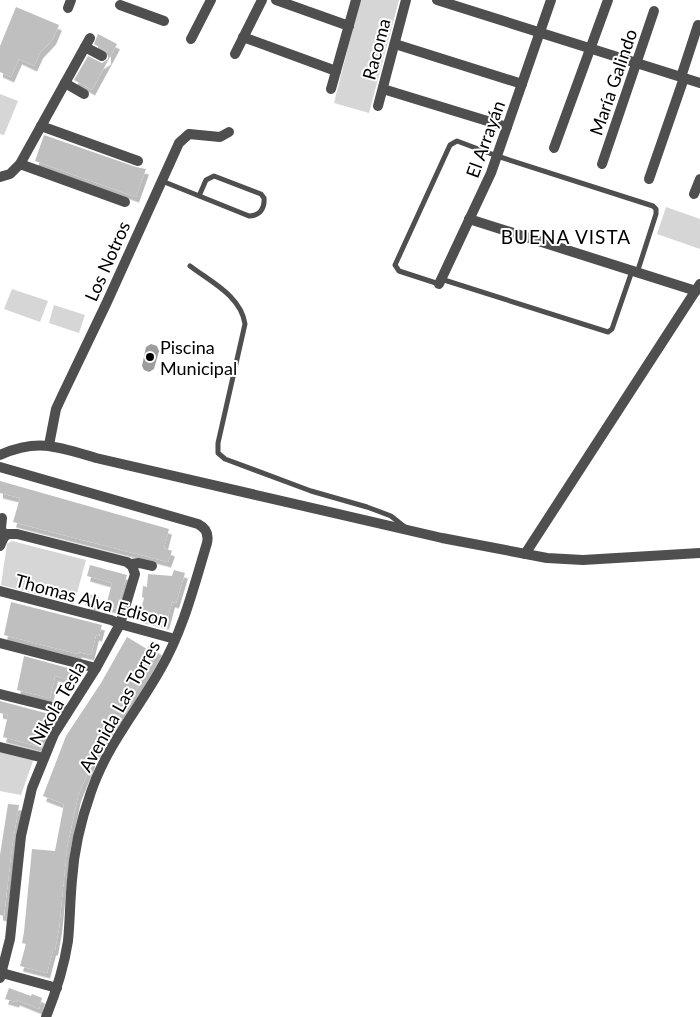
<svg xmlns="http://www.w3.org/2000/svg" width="700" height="1017" font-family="Lato,sans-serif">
<defs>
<filter id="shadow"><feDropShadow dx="3" dy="5.5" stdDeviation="0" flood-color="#0004"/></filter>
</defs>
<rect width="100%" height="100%" fill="#fff"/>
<g fill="#d6d6d6">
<path d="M360 0H399L369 113 334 103Z"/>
<path d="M0 94 18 101 4 135 0 134Z"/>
<path d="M666 207 700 219V249L657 234Z"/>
<path d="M12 289 48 301 40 322 4 309Z"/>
<path d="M54 305 85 315 79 333 49 323Z"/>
<path d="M12 541 86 560 74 604 1 585 7 544Z"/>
<path d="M0 750 34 758 21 795 0 791Z"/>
</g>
<path fill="#9d9d9d" d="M151 344 157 346 159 351 154 369 149 372 144 370 142 366 146 347Z"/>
<g fill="#bfbfbf" filter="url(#shadow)">
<path d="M16 7 59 25 53 39 40 53 34 66 19 59 11 77 0 72V46Z"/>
<path d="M98 34 117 44 92 90 74 80 88 56 102 63 108 59V52L94 44Z"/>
<path d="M44 135 136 167 146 169 136 197 35 161Z"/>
<path d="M0 481 169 529 164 548 172 551 168 562 13 522 20 498 0 493Z"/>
<path d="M90 565 127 575 117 609 106 606 112 583 87 576Z"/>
<path d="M174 570 185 573 176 603 172 602 166 624 139 617 144 598 142 597 143 586 147 587 148 574 172 576Z"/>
<path d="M88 594 99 597 96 608 85 605Z"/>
<path d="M11 602 102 625 99 636 96 635 91 655 79 652 78 654 4 635Z"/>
<path d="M127 637 147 649 149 644 159 650 141 683 104 739 94 757 78 796 67 847 59 928 55 950H53L47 973 20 966 26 944 22 943 24 932 32 849 55 851 64 804 43 796 66 736 101 683Z"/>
<path d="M24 656 75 670 72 680 55 676 50 698 17 690Z"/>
<path d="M0 701 49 714 40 747 3 737 8 715 0 713Z"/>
<path d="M8 804 19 805 12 846 4 916 0 915V855Z"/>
<path d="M9 988 31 996 32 994 42 998 39 1009 17 1000 16 1002 5 999Z"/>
</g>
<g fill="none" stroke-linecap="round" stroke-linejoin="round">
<g stroke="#4f4f4f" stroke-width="5">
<path d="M162 181 249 216C260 216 265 208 264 198L261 194 214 176 206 180 199 196"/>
<path d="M190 266C211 282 241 296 245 324L218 443V453L225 459 311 491 367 507 391 516 406 528"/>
<path d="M441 279 608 332 612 329 632 271"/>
<path d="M439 284 399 271 395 265 450 145 457 141 497 156 653 206 656 209V214L637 273"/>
</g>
<g stroke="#4f4f4f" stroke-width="10">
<path d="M276 0 349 26"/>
<path d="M437 0 700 83"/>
<path d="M120 5 164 21"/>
<path d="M68 8 71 0"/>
<path d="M243 37 336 71"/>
<path d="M191 39 211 0"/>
<path d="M395 44 522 84"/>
<path d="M85 47 102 56"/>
<path d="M235 54 262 0"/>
<path d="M681 77 698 25"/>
<path d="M65 83 84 94"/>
<path d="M331 89 356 0"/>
<path d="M383 89 507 127"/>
<path d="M378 106 406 0"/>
<path d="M41 126 138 161"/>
<path d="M554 148 608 0"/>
<path d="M20 164 125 202"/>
<path d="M602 164 654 11"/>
<path d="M0 177 10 174 20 164 90 38"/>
<path d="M649 179 684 78"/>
<path d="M694 194 700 179"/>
<path d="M469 219 696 291"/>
<path d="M439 284 491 173 551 0"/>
<path d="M49 445 56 409 62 396 107 302 179 143 189 134 220 137 229 132"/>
<path d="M0 455C38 438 59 447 96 458L442 538 547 558 583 560 700 553"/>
<path d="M0 467 198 524C206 528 209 534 207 543 194 586 183 631 160 670 137 711 106 747 91 792 81 820 74 850 72 880 70 900 70 921 68 941 64 967 56 992 46 1017"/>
<path d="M0 546 4 537 1 528 2 518"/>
<path d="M525 554 700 284"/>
<path d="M131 564 139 563 152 566"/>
<path d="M0 591 111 620 120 624 175 639"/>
<path d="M0 643 96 668"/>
<path d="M0 694 68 711"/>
<path d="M0 747 44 758"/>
<path d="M2 973 57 988"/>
<path d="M0 978 10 939 21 836 32 788 54 734 96 668 120 624 135 574 132 566 127 562 17 534H8L4 537"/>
</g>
</g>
<circle fill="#000" stroke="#fff" stroke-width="2" cx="150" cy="357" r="5"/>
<g text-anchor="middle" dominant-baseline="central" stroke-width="4" stroke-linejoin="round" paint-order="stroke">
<g font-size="18" fill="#000" stroke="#fff">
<text transform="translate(376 49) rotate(-75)">Racoma</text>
<text transform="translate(613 82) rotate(-71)">María Galindo</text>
<text transform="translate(485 139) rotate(-70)">El Arrayán</text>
<text transform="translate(107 261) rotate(-66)">Los Notros</text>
<text transform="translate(92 600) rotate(15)">Thomas Alva Edison</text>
<text transform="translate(57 703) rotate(-60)">Nikola Tesla</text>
<text transform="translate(119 706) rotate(-61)">Avenida Las Torres</text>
</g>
<g font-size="18" fill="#000" stroke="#fff" text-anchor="start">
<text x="160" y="347">Piscina<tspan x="160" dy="21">Municipal</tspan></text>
</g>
<g font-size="19" letter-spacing="1" fill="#000" stroke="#fff">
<text x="566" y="236">BUENA VISTA</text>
</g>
</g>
</svg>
